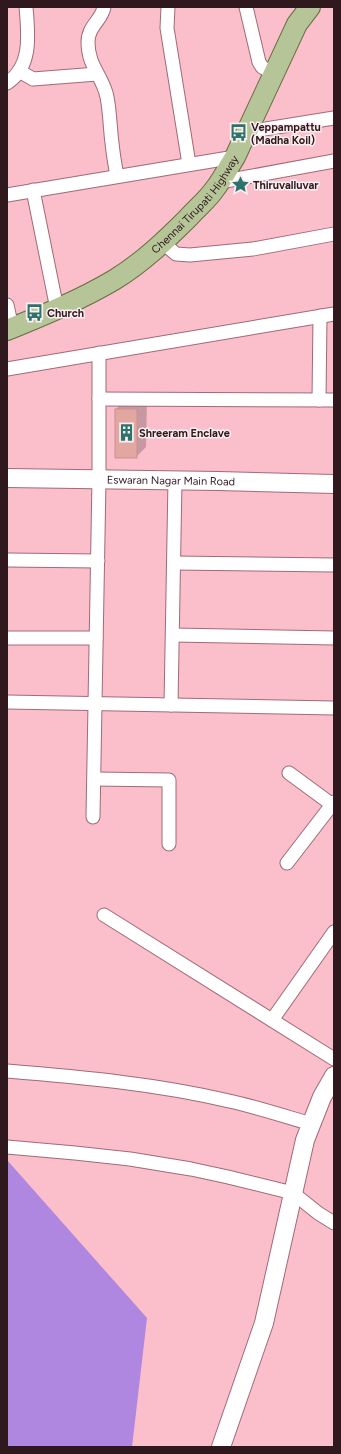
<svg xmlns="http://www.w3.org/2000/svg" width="341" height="1454" font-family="Figtree,sans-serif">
<rect width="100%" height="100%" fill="#fbbecb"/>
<path fill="#b087e0" d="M7 1160 147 1318 132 1447H7Z"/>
<path fill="#0003" d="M126 399H147L146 447 136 457 116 409Z"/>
<rect fill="#e3a7a2" stroke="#cb908b" x="115" y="409" width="22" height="49"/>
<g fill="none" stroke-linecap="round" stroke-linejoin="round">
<defs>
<g id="street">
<path d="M104 7C102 20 88 26 88 42 88 67 103 76 107 97 110 112 110 128 112 143 113 154 115 165 117 176"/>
<path d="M168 7 167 28 189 164"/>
<path d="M246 7 259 62 262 67 273 73"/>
<path d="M19 71 33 79 97 74"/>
<path d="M7 83C33 66 28 33 26 7"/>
<path d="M246 132 334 118"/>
<path d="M220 182 334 161"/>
<path d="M33 190 57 309"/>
<path d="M7 195 235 157"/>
<path d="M162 242 176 254 190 255 253 249 334 234"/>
<path d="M7 305 12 328"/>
<path d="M7 369 334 314"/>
<path d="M99 399 334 400"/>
<path d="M319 400 320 316"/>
<path d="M7 560 98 561"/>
<path d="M174 563 334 565"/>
<path d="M173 635 334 638"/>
<path d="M7 638H96"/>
<path d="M7 702 334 708"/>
<path d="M171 705 175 480"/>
<path d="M289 773 334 806"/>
<path d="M94 779 169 780V844"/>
<path d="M93 817 99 479V353"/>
<path d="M287 863 334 802"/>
<path d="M104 915 334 1059"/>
<path d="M272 1020 334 932"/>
<path d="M7 1071C81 1077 157 1084 229 1101 257 1107 284 1116 311 1124"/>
<path d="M7 1147 75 1153 130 1159 191 1169 228 1177 293 1193 318 1213 334 1223"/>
</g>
<g id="secondary">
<path id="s1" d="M7 478 218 481 334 484"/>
<path d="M221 1447 264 1323 305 1140 322 1097 334 1076"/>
</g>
<g id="primary">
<path id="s2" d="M7 330C44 315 80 300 114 280 142 263 166 240 189 217 197 208 207 200 214 190 222 180 228 168 235 157L297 24 310 7"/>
</g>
</defs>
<use href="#street" stroke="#a16a77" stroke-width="15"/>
<use href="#secondary" stroke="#a16a77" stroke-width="20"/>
<use href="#primary" stroke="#666f3f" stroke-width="22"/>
<use href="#street" stroke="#fff" stroke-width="13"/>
<use href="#secondary" stroke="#fff" stroke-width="18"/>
<use href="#primary" stroke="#b5c597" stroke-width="20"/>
</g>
<defs>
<symbol id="bus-bare" viewBox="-9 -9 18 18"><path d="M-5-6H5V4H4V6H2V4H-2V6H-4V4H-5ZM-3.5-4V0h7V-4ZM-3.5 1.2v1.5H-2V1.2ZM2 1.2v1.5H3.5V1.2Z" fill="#2c736b" stroke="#fbeef1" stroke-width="2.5" paint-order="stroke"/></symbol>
<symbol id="sight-bare" viewBox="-9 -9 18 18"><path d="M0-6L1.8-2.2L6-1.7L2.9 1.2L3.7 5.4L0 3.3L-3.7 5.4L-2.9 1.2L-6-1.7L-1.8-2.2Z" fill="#2c736b" stroke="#fbeef1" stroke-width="2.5" paint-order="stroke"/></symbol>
<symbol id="building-bare" viewBox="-9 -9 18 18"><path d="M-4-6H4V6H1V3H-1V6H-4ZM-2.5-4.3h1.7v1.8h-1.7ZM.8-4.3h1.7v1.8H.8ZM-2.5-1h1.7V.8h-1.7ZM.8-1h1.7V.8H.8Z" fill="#2c736b" stroke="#fbeef1" stroke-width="2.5" paint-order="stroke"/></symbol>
</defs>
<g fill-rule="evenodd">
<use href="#bus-bare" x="226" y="120" width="25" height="25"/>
<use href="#sight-bare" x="228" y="172" width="25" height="25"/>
<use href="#bus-bare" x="22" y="300" width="25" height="25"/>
<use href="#building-bare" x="114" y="420" width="25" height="25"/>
</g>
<g text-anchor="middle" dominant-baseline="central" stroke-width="3" stroke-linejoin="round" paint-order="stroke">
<g font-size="11" font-weight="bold" fill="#2f191e" stroke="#fbeef1" text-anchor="start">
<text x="251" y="127">Veppampattu<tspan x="251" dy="13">(Madha Koil)</tspan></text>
<text x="253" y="185">Thiruvalluvar</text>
<text x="47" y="313">Church</text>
<text x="139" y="433">Shreeram Enclave</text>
</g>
<g font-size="11" fill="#2f191e" stroke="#fbeef1">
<text stroke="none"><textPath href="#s2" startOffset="230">Chennai Tirupati Highway</textPath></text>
<text stroke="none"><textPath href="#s1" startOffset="164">Eswaran Nagar Main Road</textPath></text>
</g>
</g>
<rect width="341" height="1454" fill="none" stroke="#2f191e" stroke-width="16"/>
</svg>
